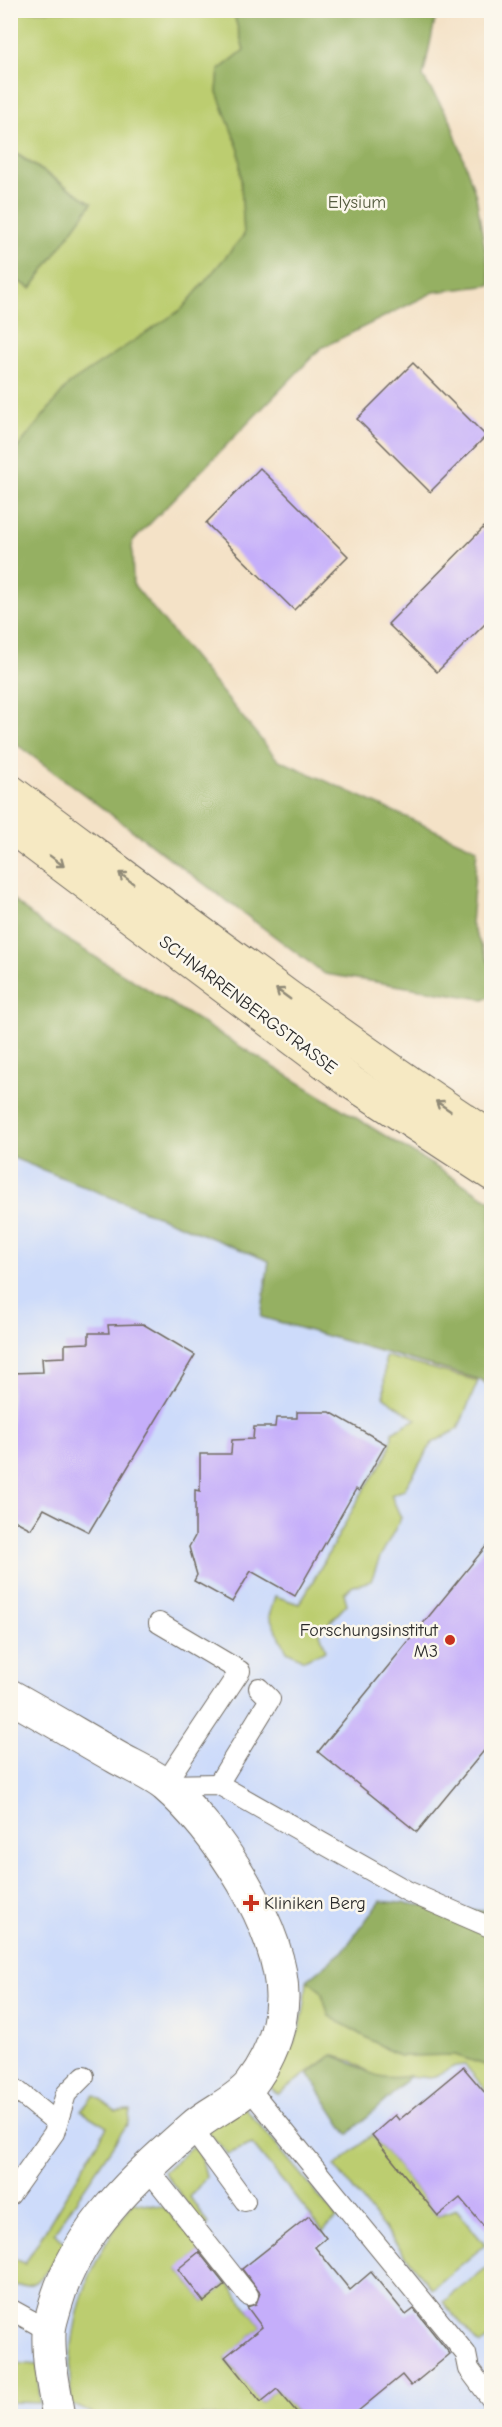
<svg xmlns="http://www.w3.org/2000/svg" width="502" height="2427" font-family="'Comic Neue',sans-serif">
<rect width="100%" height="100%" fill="#fbf7ec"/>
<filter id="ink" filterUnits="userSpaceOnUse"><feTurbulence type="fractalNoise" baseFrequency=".0167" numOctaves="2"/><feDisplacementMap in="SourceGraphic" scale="12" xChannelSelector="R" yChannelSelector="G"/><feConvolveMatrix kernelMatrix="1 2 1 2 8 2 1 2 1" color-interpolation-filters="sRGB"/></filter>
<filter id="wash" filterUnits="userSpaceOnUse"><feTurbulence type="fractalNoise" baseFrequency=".008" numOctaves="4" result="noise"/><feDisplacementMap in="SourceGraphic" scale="24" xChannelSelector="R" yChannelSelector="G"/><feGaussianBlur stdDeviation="1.35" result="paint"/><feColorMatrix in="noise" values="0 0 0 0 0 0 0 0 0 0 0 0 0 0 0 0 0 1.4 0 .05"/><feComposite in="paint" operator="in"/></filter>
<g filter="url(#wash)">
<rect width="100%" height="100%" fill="#f4e2c7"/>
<path fill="#cddbfa" d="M10 1157 269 1261 261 1317 482 1382 491 1389V2416H11Z"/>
<g fill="#bccd70" stroke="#747c4e" stroke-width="1.5">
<path d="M11 11H233L244 50 219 70 217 92 239 150 244 235 182 309 69 384 11 456 10 277 31 288 92 203 11 150Z"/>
<path d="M385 1356 478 1381 458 1429 432 1443 404 1490 391 1495 401 1518 380 1557 371 1581 353 1586 344 1593 347 1604 320 1633 326 1650 304 1660 287 1651 269 1616 275 1596 299 1604C322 1568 341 1530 362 1493 374 1472 392 1458 392 1432L416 1419 384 1397Z"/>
<path d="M307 1980 321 1991 329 2016 399 2056 455 2055 491 2067V2096L465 2065 455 2066 431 2078 409 2076 389 2079 371 2074 352 2061 332 2055 278 2094 268 2085C296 2044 304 2030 307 1980Z"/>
<path d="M94 2095 116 2111 130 2110 128 2123 54 2233 66 2243C52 2263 39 2294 11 2284L10 2256 25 2264 107 2127 81 2111Z"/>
<path d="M242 2104 337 2218 323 2231 252 2144 228 2154 207 2131Z"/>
<path d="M372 2135 438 2216 456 2209 485 2245 432 2289 335 2166Z"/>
<path d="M192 2146 202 2159 206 2177 190 2197 208 2224 204 2227 164 2172Z"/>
<path d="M133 2202 164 2207 202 2250 178 2269 204 2302 228 2283 262 2327 225 2358 261 2402 277 2389 300 2416H250L248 2414 245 2416H97L72 2404C66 2362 75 2307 93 2269 103 2245 119 2223 133 2202Z"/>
<path d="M491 2264V2336L480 2345 443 2302Z"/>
<path d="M14 2363 38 2365 40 2403 11 2402V2367Z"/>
</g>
<g fill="#95b062" stroke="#606e46" stroke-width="1.5">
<path d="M362 11H437L423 77 450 119 476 196 491 285 434 292 321 348 132 542 133 584 277 759 477 849 471 924 491 967V997L483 999 325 974 11 740V456L69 384 182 309 244 235 239 150 217 92 219 70 244 50 233 11Z"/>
<path d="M10 150 92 203 31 288 11 277Z"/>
<path d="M11 898 45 926 491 1201V1387L481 1380 261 1317 269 1261 11 1157Z"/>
<path d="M380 1901 491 1912V2067L455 2055 399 2056 329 2016 321 1991 307 1980 343 1951Z"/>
<path d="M332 2055C365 2066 371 2083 409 2076 391 2100 368 2113 348 2135L308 2074Z"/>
</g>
<g id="blocks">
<g fill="#c5aefa">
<path d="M413 363 486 436 430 492 357 419Z"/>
<path d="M260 468 348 556 294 610 206 523Z"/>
<path d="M492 519V617L437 672 388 624Z"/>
<path d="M143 1324 195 1355 89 1532 44 1509 31 1529 10 1518 12 1373 43 1372 42 1358 65 1357V1344L89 1343V1333H109L108 1325Z"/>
<path d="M297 1412H330L386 1444 359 1491 356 1489 295 1596 251 1571 232 1602 194 1581 197 1575 189 1547 195 1536V1490L200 1491V1454H231L232 1440 253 1439 254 1427H275L276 1418H297Z"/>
<path d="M492 1539V1741L417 1832 318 1752Z"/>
<path d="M463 2067 492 2101V2236L460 2198 438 2216 372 2135 395 2115 399 2120Z"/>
<path d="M309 2216 326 2238 315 2247 350 2290 371 2272 406 2315 414 2309 450 2354 411 2386 402 2375 352 2416H300L277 2389 261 2402 225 2357 262 2327 247 2307 256 2304 260 2293 242 2269Z"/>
<path d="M199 2252 225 2285 204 2302 178 2269Z"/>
</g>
</g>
</g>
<g filter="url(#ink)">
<use href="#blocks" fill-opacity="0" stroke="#716b62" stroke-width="1.5"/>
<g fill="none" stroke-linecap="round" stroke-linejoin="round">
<defs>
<g id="lane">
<path d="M159 1623 240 1671 164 1785"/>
<path d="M218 1784 270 1699 259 1688"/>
<path d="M164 1785 218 1784 407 1891 492 1928"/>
<path d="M10 2085 56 2122"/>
<path d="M248 2087 466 2354 469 2369 492 2400"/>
<path d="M195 2125 198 2137 245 2201"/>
<path d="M148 2169 248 2295"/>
<path d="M10 2195 54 2133 66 2094 84 2076"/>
<path d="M10 2309 48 2330"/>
</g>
<path id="street" d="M10 1696C46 1716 81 1737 116 1757 132 1766 151 1774 165 1785 216 1828 283 1929 282 1998 281 2030 269 2060 250 2085 236 2102 210 2112 193 2127 136 2177 76 2230 55 2306 53 2314 49 2324 49 2333 48 2361 54 2389 59 2416"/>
<g id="secondary">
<path d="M10 791C169 909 326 1029 492 1138"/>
<path d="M10 826 351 1082 492 1174"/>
</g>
</defs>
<use href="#lane" stroke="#716b62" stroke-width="22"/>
<use href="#street" stroke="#716b62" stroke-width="35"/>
<use href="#secondary" stroke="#716b62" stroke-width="35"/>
<use href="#lane" stroke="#fff" stroke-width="20"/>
<use href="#street" stroke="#fff" stroke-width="33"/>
<use href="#secondary" stroke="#f6e9c3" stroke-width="33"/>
</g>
<defs><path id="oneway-shaft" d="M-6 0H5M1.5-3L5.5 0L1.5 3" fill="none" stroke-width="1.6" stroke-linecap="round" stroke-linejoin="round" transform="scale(1.5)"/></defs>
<g stroke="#908a77">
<use href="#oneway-shaft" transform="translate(57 861) rotate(37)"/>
<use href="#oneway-shaft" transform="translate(126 878) rotate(-143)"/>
<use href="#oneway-shaft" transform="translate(283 994) rotate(-144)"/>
<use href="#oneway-shaft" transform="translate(443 1106) rotate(-146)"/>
</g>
</g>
<g fill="#c8321e" stroke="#fbf7ec" stroke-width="2">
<circle cx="450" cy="1640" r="6"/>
<path d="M248 1894h6v6h6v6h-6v6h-6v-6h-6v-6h6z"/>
</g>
<g text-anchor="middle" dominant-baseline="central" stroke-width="5" stroke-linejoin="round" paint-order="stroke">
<g font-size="18" fill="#565c40" stroke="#fbf7ec">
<text x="357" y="202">Elysium</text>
</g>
<g font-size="18" fill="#2b2b2b" stroke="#fbf7ec">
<text transform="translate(248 1005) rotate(37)">SCHNARRENBERGSTRASSE</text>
</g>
<g font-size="18" fill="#2b2b2b" stroke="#fbf7ec" text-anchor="end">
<text x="438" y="1630">Forschungsinstitut<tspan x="438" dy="21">M3</tspan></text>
<text x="264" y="1903" text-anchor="start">Kliniken Berg</text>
</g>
</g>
<rect width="502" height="2427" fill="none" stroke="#fbf7ec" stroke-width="36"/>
</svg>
